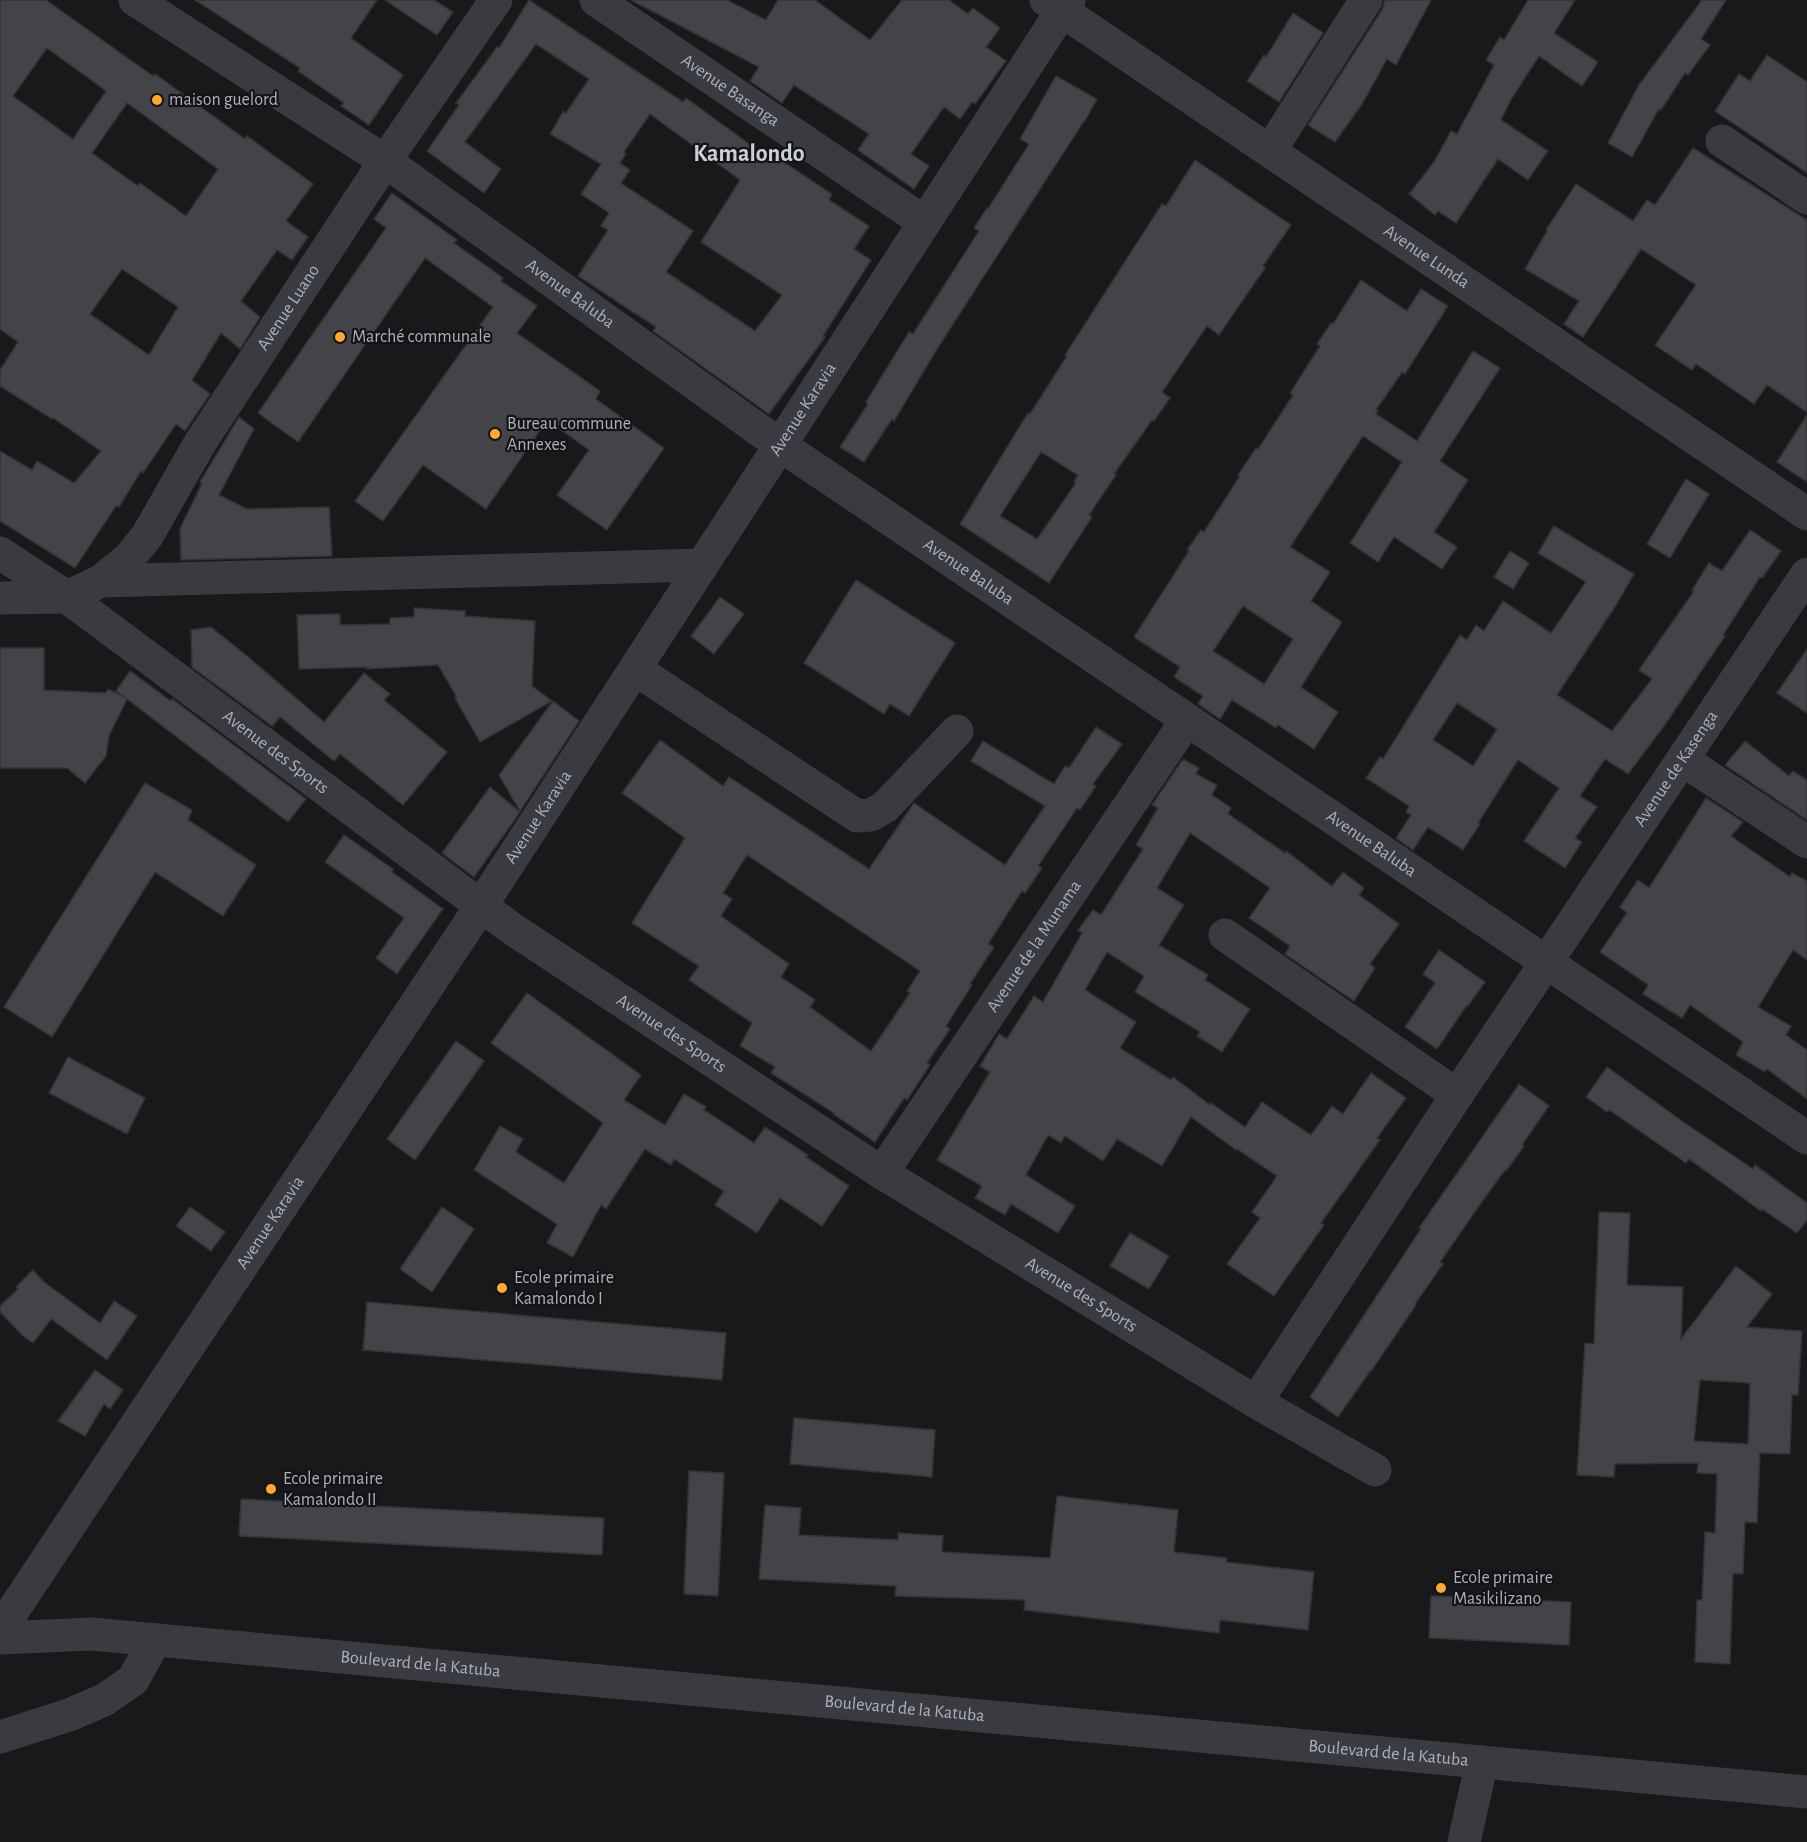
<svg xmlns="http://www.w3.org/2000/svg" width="1807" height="1842" font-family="'Alegreya Sans',sans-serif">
<rect width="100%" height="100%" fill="#19191b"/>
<g fill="#434448" stroke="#323337" stroke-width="1.5" fill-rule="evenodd">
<path d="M0 0H46L153 76 155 74 245 139 247 136 313 184 286 221 308 237 292 260 277 250 241 301 260 317 240 349 221 333 192 380 210 394 185 431 176 424 143 473 141 471 119 507 116 506 75 568 0 521V451L32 470 37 461 74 483 101 451 53 418 52 419 0 386V370L18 342 0 329ZM47 48 106 91 73 139 13 96ZM127 103 218 169 186 216 140 183 138 186 92 153ZM122 269 178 307 149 355 90 314Z"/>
<path d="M195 0H377L351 38 403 75 369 125 341 106 344 103 298 71 300 68Z"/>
<path d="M385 0H434L453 12 437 35Z"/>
<path d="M529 0 683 102 686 98 759 151 761 147 832 194 829 200 869 226 854 249 871 260 823 336 825 337 769 414 653 331 656 327 578 276 608 230 601 226 609 213 581 194 601 164 550 134 563 112 566 113 589 79 536 44 465 142 501 169 484 193 427 151 459 105 456 103 497 47 499 48ZM650 114 740 180 701 242 782 295 755 331 666 272 693 231 621 183 630 170 620 163 626 154 624 152Z"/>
<path d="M631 0H727L766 20 778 0H815L870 40 902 0H949L968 14 973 8 1000 28 986 47 1006 61 975 104 972 102 960 119 944 107 911 154 929 166 914 189 858 150 869 134 794 85 782 103 750 81 759 67Z"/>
<path d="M1385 0H1431L1396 65 1387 59 1362 104 1335 142 1308 125 1382 10Z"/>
<path d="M1528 0H1575L1554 33 1598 62 1582 86 1539 56 1512 98 1501 120 1548 151 1528 180 1498 159 1456 223 1438 211 1435 215 1409 194 1434 162 1451 131 1457 134 1494 65 1486 60 1500 37 1504 40Z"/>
<path d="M1702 0H1726L1701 39 1710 45 1688 75 1685 73 1661 110 1659 109 1632 157 1608 143 1639 85Z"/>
<path d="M1293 13 1323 33 1279 102 1247 81 1264 55 1266 57Z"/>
<path d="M1767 55 1807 82V173L1715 111 1739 74 1750 81Z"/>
<path d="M1056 76 1097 99 1085 121H1084L937 349 894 421 892 419 864 462 840 447 868 404 866 402 909 332 913 334 979 231 974 228 987 208 988 209 1029 144 1020 139Z"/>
<path d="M1693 148 1807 220V412L1767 385 1754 404 1696 364 1692 370 1655 345 1696 285 1641 249 1583 337 1564 324 1579 301 1525 269 1547 231 1546 230 1576 184 1633 221 1647 200 1655 205Z"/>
<path d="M1195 160 1291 225 1263 266 1265 268 1219 335 1207 326 1162 392 1170 398 1154 421 1152 420 1114 474 1116 475 1089 515 1092 517 1049 583 960 524 1028 413 1030 414 1067 356 1065 355 1162 204 1166 206ZM1041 452 1078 475 1074 482 1076 483 1037 539 1000 516Z"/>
<path d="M392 193 457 240 454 243 503 278 501 281 537 306 517 333 600 391 596 399 664 448 607 530 557 495 589 450 547 420 486 509 423 465 383 521 355 501 493 307 425 258 298 442 258 413 386 228 374 219Z"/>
<path d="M1361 280 1407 311 1421 289 1448 306 1405 374 1402 372 1376 410 1378 411 1376 414 1417 441 1473 351 1500 368 1440 461 1468 480 1434 532 1457 547 1442 569 1394 537 1378 562 1350 543 1402 462 1363 436 1290 547 1330 572 1311 601 1342 622 1301 687 1338 712 1314 749 1278 725 1276 728 1232 700 1220 719 1198 704 1203 696 1174 677 1180 667 1134 637 1189 551 1187 550 1201 530 1204 532 1240 476 1238 475 1256 448 1258 449 1293 395 1290 393 1320 346 1317 344 1331 323 1333 324ZM1243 606 1293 639 1264 684 1213 651Z"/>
<path d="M1807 415V482L1777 462Z"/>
<path d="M239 417 254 429 219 495 247 509 329 507 332 556 181 560 180 529 202 483 200 482Z"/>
<path d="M1686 479 1709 494 1670 558 1647 544Z"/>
<path d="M1554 526 1634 574 1616 605 1557 695 1612 731 1652 679 1639 670 1694 591 1692 590 1709 563 1722 571 1750 530 1781 551 1762 578 1760 577 1723 635 1725 636 1664 726 1628 774 1605 759 1580 796 1597 807 1575 838 1582 842 1565 868 1524 841 1559 788 1518 760 1478 823 1480 824 1463 850 1428 827 1413 850 1396 838 1411 815 1406 812 1409 806 1366 778 1380 757 1383 759 1460 635 1467 640 1476 625 1484 631 1503 601 1551 633 1586 582 1538 553ZM1457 703 1497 729 1473 766 1433 740Z"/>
<path d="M1510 551 1529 563 1513 589 1494 577Z"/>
<path d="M856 580 955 643 909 716 890 704 884 714 804 663Z"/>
<path d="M720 597 744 614 714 654 691 636Z"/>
<path d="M414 608 465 611V616L535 621 532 686 552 701 480 742 455 698 457 697 438 665 367 669 369 667 299 669 297 615 340 614V625L390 624V618L414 617Z"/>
<path d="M211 627 247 656 324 722 364 673 390 694 384 700 447 752 403 805 340 754 334 761 280 717 272 726 192 667 191 630Z"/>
<path d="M0 648H44V690L106 693 108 689 126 698 116 691 130 671 171 701 172 699 306 799 288 822 127 699 109 736 106 756 85 783 67 768H0Z"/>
<path d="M1807 649V713L1777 693Z"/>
<path d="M553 701 579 721 520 811 499 775Z"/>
<path d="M1096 727 1122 744 1093 784 1096 786 1080 810 1077 808 1038 866 1042 868 1025 893 1022 891 988 944 994 947 970 984 972 985 946 1026 950 1029 927 1063 930 1065 907 1100 904 1098 875 1142 833 1114 834 1113 771 1073 775 1067 740 1046 752 1023 689 980 699 966 632 923 685 838 622 793 660 740 723 786 729 777 869 869 914 803 1005 865 1045 806 971 761 983 741 1054 784 1065 766 1069 768ZM747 855 920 971 907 991 910 993 871 1051 810 1007 815 1000 781 977 789 964 721 916 732 899 723 893Z"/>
<path d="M1745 741 1789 776 1793 771 1807 780V820L1725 765Z"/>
<path d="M1183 759 1199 768 1196 774 1217 785 1212 795 1231 808 1228 814 1285 853 1286 851 1332 886 1343 872 1364 888 1359 895 1399 924 1370 964 1375 968 1354 1001 1285 954 1290 946 1249 918 1270 888 1190 833 1157 888 1184 905 1159 945 1208 975 1205 980 1250 1009 1222 1052 1197 1036 1200 1032 1135 992 1144 976 1107 952 1085 990 1136 1022 1120 1048 1171 1080 1173 1077 1210 1105 1211 1103 1245 1127 1262 1102 1311 1135 1332 1106 1343 1114 1371 1073 1406 1098 1377 1138 1380 1140 1321 1223 1324 1225 1274 1296 1227 1264 1260 1218 1252 1212 1277 1176 1237 1149 1236 1150 1191 1117 1162 1166 1117 1139 1103 1161 1065 1136 1061 1143 1048 1135 1026 1175 1075 1206 1058 1233 1011 1204 1005 1215 975 1198 982 1186 937 1160 990 1072 980 1066 999 1034 1007 1039 1034 996 1043 1002 1082 933 1078 930 1093 910 1101 915 1143 849 1136 845 1158 808 1152 805Z"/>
<path d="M145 783 192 810 188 820 256 865 223 916 155 872 52 1037 4 1007Z"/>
<path d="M490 787 520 812 474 877 442 853Z"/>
<path d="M1706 798 1743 822 1731 836 1790 877 1792 873 1807 881V960L1793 950 1758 1007 1791 1026 1786 1035 1807 1050V1099L1767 1069 1765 1072 1736 1055 1743 1042 1690 1005 1682 1018 1643 994 1648 985 1600 952 1627 913 1620 907 1638 880 1649 888Z"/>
<path d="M344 835 393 869 392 872 443 909 397 974 376 958 404 918 325 862Z"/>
<path d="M1439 950 1485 982 1468 1006 1467 1005 1437 1049 1405 1027 1435 983 1423 974Z"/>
<path d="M527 993 641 1075 624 1100 665 1125 684 1094 706 1107 704 1110 754 1143 765 1127 808 1155 806 1157 849 1186 822 1226 780 1198 757 1233 715 1205 724 1191 674 1159 671 1165 645 1149 606 1209 601 1205 573 1257 547 1243 557 1224 474 1170 500 1126 523 1139 516 1152 564 1183 603 1123 491 1043Z"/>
<path d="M456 1041 484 1061 415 1160 387 1139Z"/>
<path d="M68 1057 145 1098 127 1134 49 1093Z"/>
<path d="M1607 1067 1682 1121 1753 1169 1755 1165 1807 1203V1220L1797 1233 1762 1209 1761 1211 1689 1159 1686 1163 1609 1110 1607 1112 1586 1097Z"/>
<path d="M1519 1084 1549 1106 1522 1145 1524 1146 1506 1171 1505 1170 1479 1206 1440 1262 1443 1264 1415 1304 1416 1305 1372 1370H1371L1338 1417 1310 1397 1421 1229 1419 1228Z"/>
<path d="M190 1207 225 1232 211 1251 176 1226Z"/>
<path d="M442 1207 474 1229 432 1292 400 1269Z"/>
<path d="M1599 1212 1630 1213 1627 1285 1683 1287 1681 1339 1736 1266 1772 1294 1747 1327 1802 1331 1798 1395H1792L1790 1454 1760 1453 1757 1523 1745 1522 1743 1574 1733 1573 1730 1664 1695 1662 1697 1600H1702L1705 1532 1715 1533 1717 1474 1697 1473 1698 1463 1615 1464 1614 1477 1577 1475 1585 1343 1594 1344ZM1700 1380 1750 1383 1748 1444 1694 1441Z"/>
<path d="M1130 1233 1169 1256 1149 1289 1110 1266Z"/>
<path d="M33 1270 44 1282 100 1323 114 1301 137 1316 107 1360 51 1319 33 1343 22 1335 0 1312V1306L18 1289 16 1287Z"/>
<path d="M367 1302 726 1333 722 1380 363 1350Z"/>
<path d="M95 1370 123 1390 110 1409 104 1404 85 1436 58 1421Z"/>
<path d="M794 1418 935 1430 932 1477 790 1464Z"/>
<path d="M689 1471 724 1473 718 1596 684 1594Z"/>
<path d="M1057 1496 1178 1510 1174 1552 1227 1558 1226 1562 1314 1572 1308 1630 1220 1620 1219 1633 1024 1610 1025 1600 895 1596 896 1586 759 1579 765 1505 801 1508 799 1535 898 1540V1533L943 1536 942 1552 1050 1558Z"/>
<path d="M241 1499 604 1518 602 1555 239 1536Z"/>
<path d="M1431 1596 1571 1602 1569 1645 1429 1638Z"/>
</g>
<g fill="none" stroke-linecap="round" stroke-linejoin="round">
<g stroke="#393b41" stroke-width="33">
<path id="s1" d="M135 0 385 161 780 445 1807 1138"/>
<path id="s2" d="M596 0 924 222"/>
<path id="s3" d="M1046 0 1807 514"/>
<path d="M1722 141 1807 198"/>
<path d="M1270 151 1366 0"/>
<path id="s4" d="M0 553 67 597 511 928 882 1173 1256 1402 1375 1470"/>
<path d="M101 581 701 565"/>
<path id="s5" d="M0 598 67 597 101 581 129 558 147 536 200 443 385 161 496 0"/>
<path d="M635 669 857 816 871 815 885 807 957 731"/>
<path d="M1683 760 1807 842"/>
<path d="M1225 935 1457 1095"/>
<path id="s6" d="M882 1173 1186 721"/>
<path id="s7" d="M1256 1402 1457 1095 1807 574"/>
<path id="s8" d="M0 1630 481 906 1069 0"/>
<path id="s9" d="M0 1638 91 1634 1807 1792"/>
<path d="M0 1737 69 1715 104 1700 133 1680 155 1640"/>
<path d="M1464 1842 1482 1762"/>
</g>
</g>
<g fill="#ffa92d" stroke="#141416" stroke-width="2">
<circle cx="157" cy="100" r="6"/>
<circle cx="340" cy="337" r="6"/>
<circle cx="495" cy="434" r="6"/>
<circle cx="502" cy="1288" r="6"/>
<circle cx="271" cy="1489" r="6"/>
<circle cx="1441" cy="1588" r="6"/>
</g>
<g text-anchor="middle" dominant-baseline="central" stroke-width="4.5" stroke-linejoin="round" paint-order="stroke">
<g font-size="18" fill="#aab1bc" stroke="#141416">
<text stroke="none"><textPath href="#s2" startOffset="162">Avenue Basanga</textPath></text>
<text stroke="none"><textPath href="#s3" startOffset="459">Avenue Lunda</textPath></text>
<text stroke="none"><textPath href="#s1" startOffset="525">Avenue Baluba</textPath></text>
<text stroke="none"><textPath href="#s5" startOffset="438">Avenue Luano</textPath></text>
<text stroke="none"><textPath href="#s8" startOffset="1461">Avenue Karavia</textPath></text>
<text stroke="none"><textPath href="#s1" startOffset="1011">Avenue Baluba</textPath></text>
<text stroke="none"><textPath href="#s4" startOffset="340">Avenue des Sports</textPath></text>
<text stroke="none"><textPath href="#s7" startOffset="760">Avenue de Kasenga</textPath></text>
<text stroke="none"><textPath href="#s8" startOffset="975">Avenue Karavia</textPath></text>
<text stroke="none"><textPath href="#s1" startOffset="1497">Avenue Baluba</textPath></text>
<text stroke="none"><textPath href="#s6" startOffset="273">Avenue de la Munama</textPath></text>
<text stroke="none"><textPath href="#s4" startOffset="826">Avenue des Sports</textPath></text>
<text stroke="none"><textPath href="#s8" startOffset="489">Avenue Karavia</textPath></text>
<text stroke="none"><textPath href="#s4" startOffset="1312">Avenue des Sports</textPath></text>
<text stroke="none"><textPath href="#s9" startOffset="422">Boulevard de la Katuba</textPath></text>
<text stroke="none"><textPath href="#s9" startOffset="908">Boulevard de la Katuba</textPath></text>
<text stroke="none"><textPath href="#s9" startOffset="1394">Boulevard de la Katuba</textPath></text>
</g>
<g font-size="18" fill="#aab1bc" stroke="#141416" text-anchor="start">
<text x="169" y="100">maison guelord</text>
<text x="352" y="337">Marché communale</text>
<text x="507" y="424">Bureau commune<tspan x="507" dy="21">Annexes</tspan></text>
<text x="514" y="1278">Ecole primaire<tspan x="514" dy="21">Kamalondo I</tspan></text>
<text x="283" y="1479">Ecole primaire<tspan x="283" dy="21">Kamalondo II</tspan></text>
<text x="1453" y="1578">Ecole primaire<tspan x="1453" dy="21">Masikilizano</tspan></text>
</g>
<g font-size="24" font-weight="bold" fill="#cbd0d7" stroke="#141416">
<text x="749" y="154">Kamalondo</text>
</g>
</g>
</svg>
